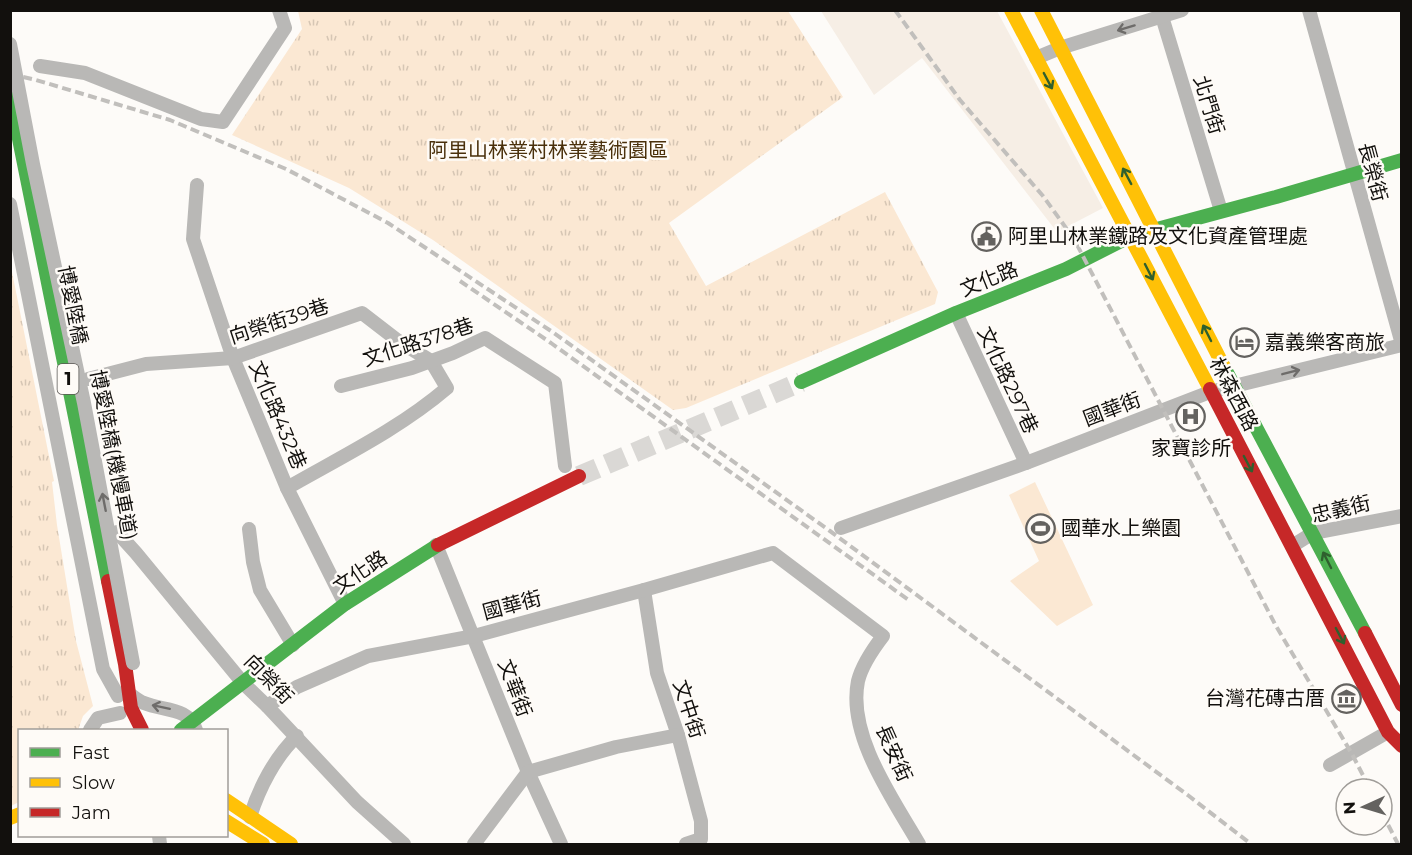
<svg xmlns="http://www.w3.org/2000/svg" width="1412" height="855" font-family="Montserrat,'Noto Sans TC',sans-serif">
<defs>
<pattern id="park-tufts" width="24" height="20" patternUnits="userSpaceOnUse" patternTransform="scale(1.5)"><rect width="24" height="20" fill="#fbe8d3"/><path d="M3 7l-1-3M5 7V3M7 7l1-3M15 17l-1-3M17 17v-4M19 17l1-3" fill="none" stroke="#d6c6b4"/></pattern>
</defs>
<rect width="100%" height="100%" fill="#fdfbf8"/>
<path fill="#f6eee5" d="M821 11H997L1103 208 1057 232 922 58 874 95Z"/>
<g fill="url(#park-tufts)">
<path d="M298 11H788L843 97 669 223 706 286 885 192 938 292 935 304 686 408 673 410 433 240 349 188 232 135 302 29Z"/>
<path d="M11 267 54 481 52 482 57 525 76 641 93 706 83 716 78 730H20L19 802 11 806Z"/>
</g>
<path fill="#fbe8d3" d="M1035 482 1093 605 1057 626 1010 581 1039 561 1009 495Z"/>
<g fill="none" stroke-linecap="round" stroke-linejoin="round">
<path stroke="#dad8d5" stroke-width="20" stroke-dasharray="20 10" stroke-linecap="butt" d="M579 476 801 382"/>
<g stroke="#b9b8b6" stroke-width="14">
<path d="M1160 10 1221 211"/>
<path d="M1309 10 1402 344"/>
<path d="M1036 58 1060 48 1182 10"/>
<path d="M40 66 85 73 201 119 223 122 285 28 279 10"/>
<path d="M197 185 193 239 233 358 287 488 345 604"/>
<path d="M10 204 103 669 118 696"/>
<path d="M956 313 1026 463"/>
<path d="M88 379 146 364 233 358 362 313 397 340 431 361 447 388C399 429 341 457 287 488"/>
<path d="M341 386 412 368 453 353 485 338 555 383 565 466"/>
<path d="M841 528 1026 463 1210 392 1402 345"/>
<path d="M249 529 253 562 260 590 293 645"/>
<path d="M117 532 136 553 243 683 267 706 357 802 404 844"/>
<path d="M436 545 528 772 561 844"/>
<path d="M1292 546 1313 533 1402 516"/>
<path d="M644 590 657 673 678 735 701 821V839L686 844"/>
<path d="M128 690V693C133 696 138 701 144 703 163 711 189 707 196 730"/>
<path d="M267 706 297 687 368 656 474 636 644 590 773 553 883 636C873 649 862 665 858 681 847 735 893 799 919 844"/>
<path d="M90 730 98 718 120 713"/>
<path d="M1330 765 1388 732"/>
<path d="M250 817C259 788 275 757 297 736"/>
<path d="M159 836 160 844"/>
<path d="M474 844 528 772 616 747 678 735"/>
</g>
<g stroke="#4caf50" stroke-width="14">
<path d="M10 94 108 581"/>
<path d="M1224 367 1365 633"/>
<path d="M801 382 956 313 1066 269 1131 236 1276 197 1402 160"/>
<path d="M181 730 345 604 438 545"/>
</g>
<g stroke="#ffc107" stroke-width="14">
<path d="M1011 10 1210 389"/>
<path d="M1041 10 1224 367"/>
<path d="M226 800 291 844"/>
<path d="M10 818 20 814"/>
<path d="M226 821 263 844"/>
</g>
<g stroke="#c62828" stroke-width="14">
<path d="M1210 389 1388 732 1402 746"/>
<path d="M438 545 579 476"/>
<path d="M108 581 125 664 131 708 142 730"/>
<path d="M1365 633 1402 705"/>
</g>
<g stroke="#c1bfbc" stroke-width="4" stroke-dasharray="9 4.5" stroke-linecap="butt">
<path d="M895 10 960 100 1043 196 1074 239 1276 626 1352 754 1370 789"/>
<path d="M10 74 36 80 170 120 286 169 388 223 554 333 830 531 1189 796 1251 844"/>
<path d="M460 281 551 343 910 601"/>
<path d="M1382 813 1398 844"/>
</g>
<path stroke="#b9b8b6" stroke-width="14" d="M10 44 33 164 84 403 133 663"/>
</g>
<defs><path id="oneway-shaft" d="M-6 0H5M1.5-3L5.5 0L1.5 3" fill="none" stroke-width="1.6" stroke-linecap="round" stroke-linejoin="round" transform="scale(1.5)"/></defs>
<g stroke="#6e6c6a">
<use href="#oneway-shaft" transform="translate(1126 28) rotate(163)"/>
<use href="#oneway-shaft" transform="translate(1291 372) rotate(-14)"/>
<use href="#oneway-shaft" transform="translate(104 502) rotate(-101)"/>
<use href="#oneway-shaft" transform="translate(161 707) rotate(-168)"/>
</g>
<g stroke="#2f602e">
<use href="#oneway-shaft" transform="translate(1048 81) rotate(62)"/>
<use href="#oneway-shaft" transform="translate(1127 176) rotate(-118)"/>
<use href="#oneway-shaft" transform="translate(1149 272) rotate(63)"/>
<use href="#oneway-shaft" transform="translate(1207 333) rotate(-117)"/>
<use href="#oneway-shaft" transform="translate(1248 464) rotate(62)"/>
<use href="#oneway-shaft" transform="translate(1327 560) rotate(-117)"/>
<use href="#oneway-shaft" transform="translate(1340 636) rotate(62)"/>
</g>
<defs>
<symbol id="civic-ring" viewBox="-11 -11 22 22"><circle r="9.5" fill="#fefbf7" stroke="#64625f" stroke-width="1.5"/><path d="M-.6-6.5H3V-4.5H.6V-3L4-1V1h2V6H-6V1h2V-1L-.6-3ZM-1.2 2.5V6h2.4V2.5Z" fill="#64625f"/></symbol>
<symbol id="hotel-ring" viewBox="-11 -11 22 22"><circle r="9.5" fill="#fefbf7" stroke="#64625f" stroke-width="1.5"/><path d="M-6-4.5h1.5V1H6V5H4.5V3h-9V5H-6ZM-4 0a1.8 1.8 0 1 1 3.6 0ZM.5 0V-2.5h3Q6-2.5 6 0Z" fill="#64625f"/></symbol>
<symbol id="hospital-ring" viewBox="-11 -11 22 22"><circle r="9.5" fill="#fefbf7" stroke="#64625f" stroke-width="1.5"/><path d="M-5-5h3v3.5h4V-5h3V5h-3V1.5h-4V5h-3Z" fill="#64625f"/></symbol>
<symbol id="stadium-ring" viewBox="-11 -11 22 22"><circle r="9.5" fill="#fefbf7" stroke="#64625f" stroke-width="1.5"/><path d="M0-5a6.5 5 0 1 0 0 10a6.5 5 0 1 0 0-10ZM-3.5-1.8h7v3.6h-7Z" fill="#64625f"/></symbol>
<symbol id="museum-ring" viewBox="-11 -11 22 22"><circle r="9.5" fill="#fefbf7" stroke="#64625f" stroke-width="1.5"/><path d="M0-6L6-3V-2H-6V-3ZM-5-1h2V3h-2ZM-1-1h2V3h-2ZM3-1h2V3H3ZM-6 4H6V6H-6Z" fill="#64625f"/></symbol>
</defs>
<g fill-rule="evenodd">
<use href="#civic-ring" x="970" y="220" width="33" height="33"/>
<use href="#hotel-ring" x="1228" y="326" width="33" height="33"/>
<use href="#hospital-ring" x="1174" y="400" width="33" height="33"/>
<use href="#stadium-ring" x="1024" y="512" width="33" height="33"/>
<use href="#museum-ring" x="1330" y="682" width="33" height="33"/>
</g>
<g text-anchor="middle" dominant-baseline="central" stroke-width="5" stroke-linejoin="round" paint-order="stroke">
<rect fill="#fefbf7" stroke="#595653" stroke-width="1.5" x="57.5" y="364" width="21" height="30" rx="4.5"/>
<g font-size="18" font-weight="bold" fill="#12100d">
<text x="68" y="379">1</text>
</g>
<g font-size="20" fill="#12100d" stroke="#fefbf7">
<text transform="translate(1209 105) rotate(73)">北門街</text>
<text transform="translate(1373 172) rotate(75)">長榮街</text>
<text transform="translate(989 279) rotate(-22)">文化路</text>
<text transform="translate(73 305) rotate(79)">博愛陸橋</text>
<text transform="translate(279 321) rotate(-18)">向榮街39巷</text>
<text transform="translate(418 342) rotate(-18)">文化路378巷</text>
<text transform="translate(1008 380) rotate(65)">文化路297巷</text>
<text transform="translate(1234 394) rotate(62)">林森西路</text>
<text transform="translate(1112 409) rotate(-21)">國華街</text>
<text transform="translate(278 415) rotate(67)">文化路432巷</text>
<text transform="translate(114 455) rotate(79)">博愛陸橋(機慢車道)</text>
<text transform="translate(1341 509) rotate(-13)">忠義街</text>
<text transform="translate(360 572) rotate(-34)">文化路</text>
<text transform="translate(512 605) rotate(-15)">國華街</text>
<text transform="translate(269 679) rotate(46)">向榮街</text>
<text transform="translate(515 688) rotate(69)">文華街</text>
<text transform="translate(689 709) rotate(72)">文中街</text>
<text transform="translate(894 753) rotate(66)">長安街</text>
</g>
<g font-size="20" fill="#4a300b" stroke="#fefbf7">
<text x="548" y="150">阿里山林業村林業藝術園區</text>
</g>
<g font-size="20" fill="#12100d" stroke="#fefbf7" text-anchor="start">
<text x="1008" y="236">阿里山林業鐵路及文化資產管理處</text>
<text x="1265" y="342">嘉義樂客商旅</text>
<text x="1191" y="448" text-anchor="middle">家寶診所</text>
<text x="1061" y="528">國華水上樂園</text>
<text x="1325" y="698" text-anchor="end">台灣花磚古厝</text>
</g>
</g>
<rect width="1412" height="855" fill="none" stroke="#12100d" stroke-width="24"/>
<rect x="18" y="729" width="210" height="108" fill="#fefbf7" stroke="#a09d99" stroke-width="1.5"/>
<rect x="30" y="748" width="30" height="9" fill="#4caf50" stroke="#a09d99" stroke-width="1.5"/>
<text x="72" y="759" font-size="18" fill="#12100d">Fast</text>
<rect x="30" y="778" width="30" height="9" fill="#ffc107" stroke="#a09d99" stroke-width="1.5"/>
<text x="72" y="789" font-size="18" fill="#12100d">Slow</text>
<rect x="30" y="808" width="30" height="9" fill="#c62828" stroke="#a09d99" stroke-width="1.5"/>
<text x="72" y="819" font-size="18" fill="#12100d">Jam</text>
<g transform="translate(1364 807) rotate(266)"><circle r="28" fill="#fefbf7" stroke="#a09d99" stroke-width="1.5"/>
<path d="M0-4.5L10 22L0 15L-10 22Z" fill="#64625f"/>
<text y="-9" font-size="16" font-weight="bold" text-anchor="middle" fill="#12100d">N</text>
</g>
</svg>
